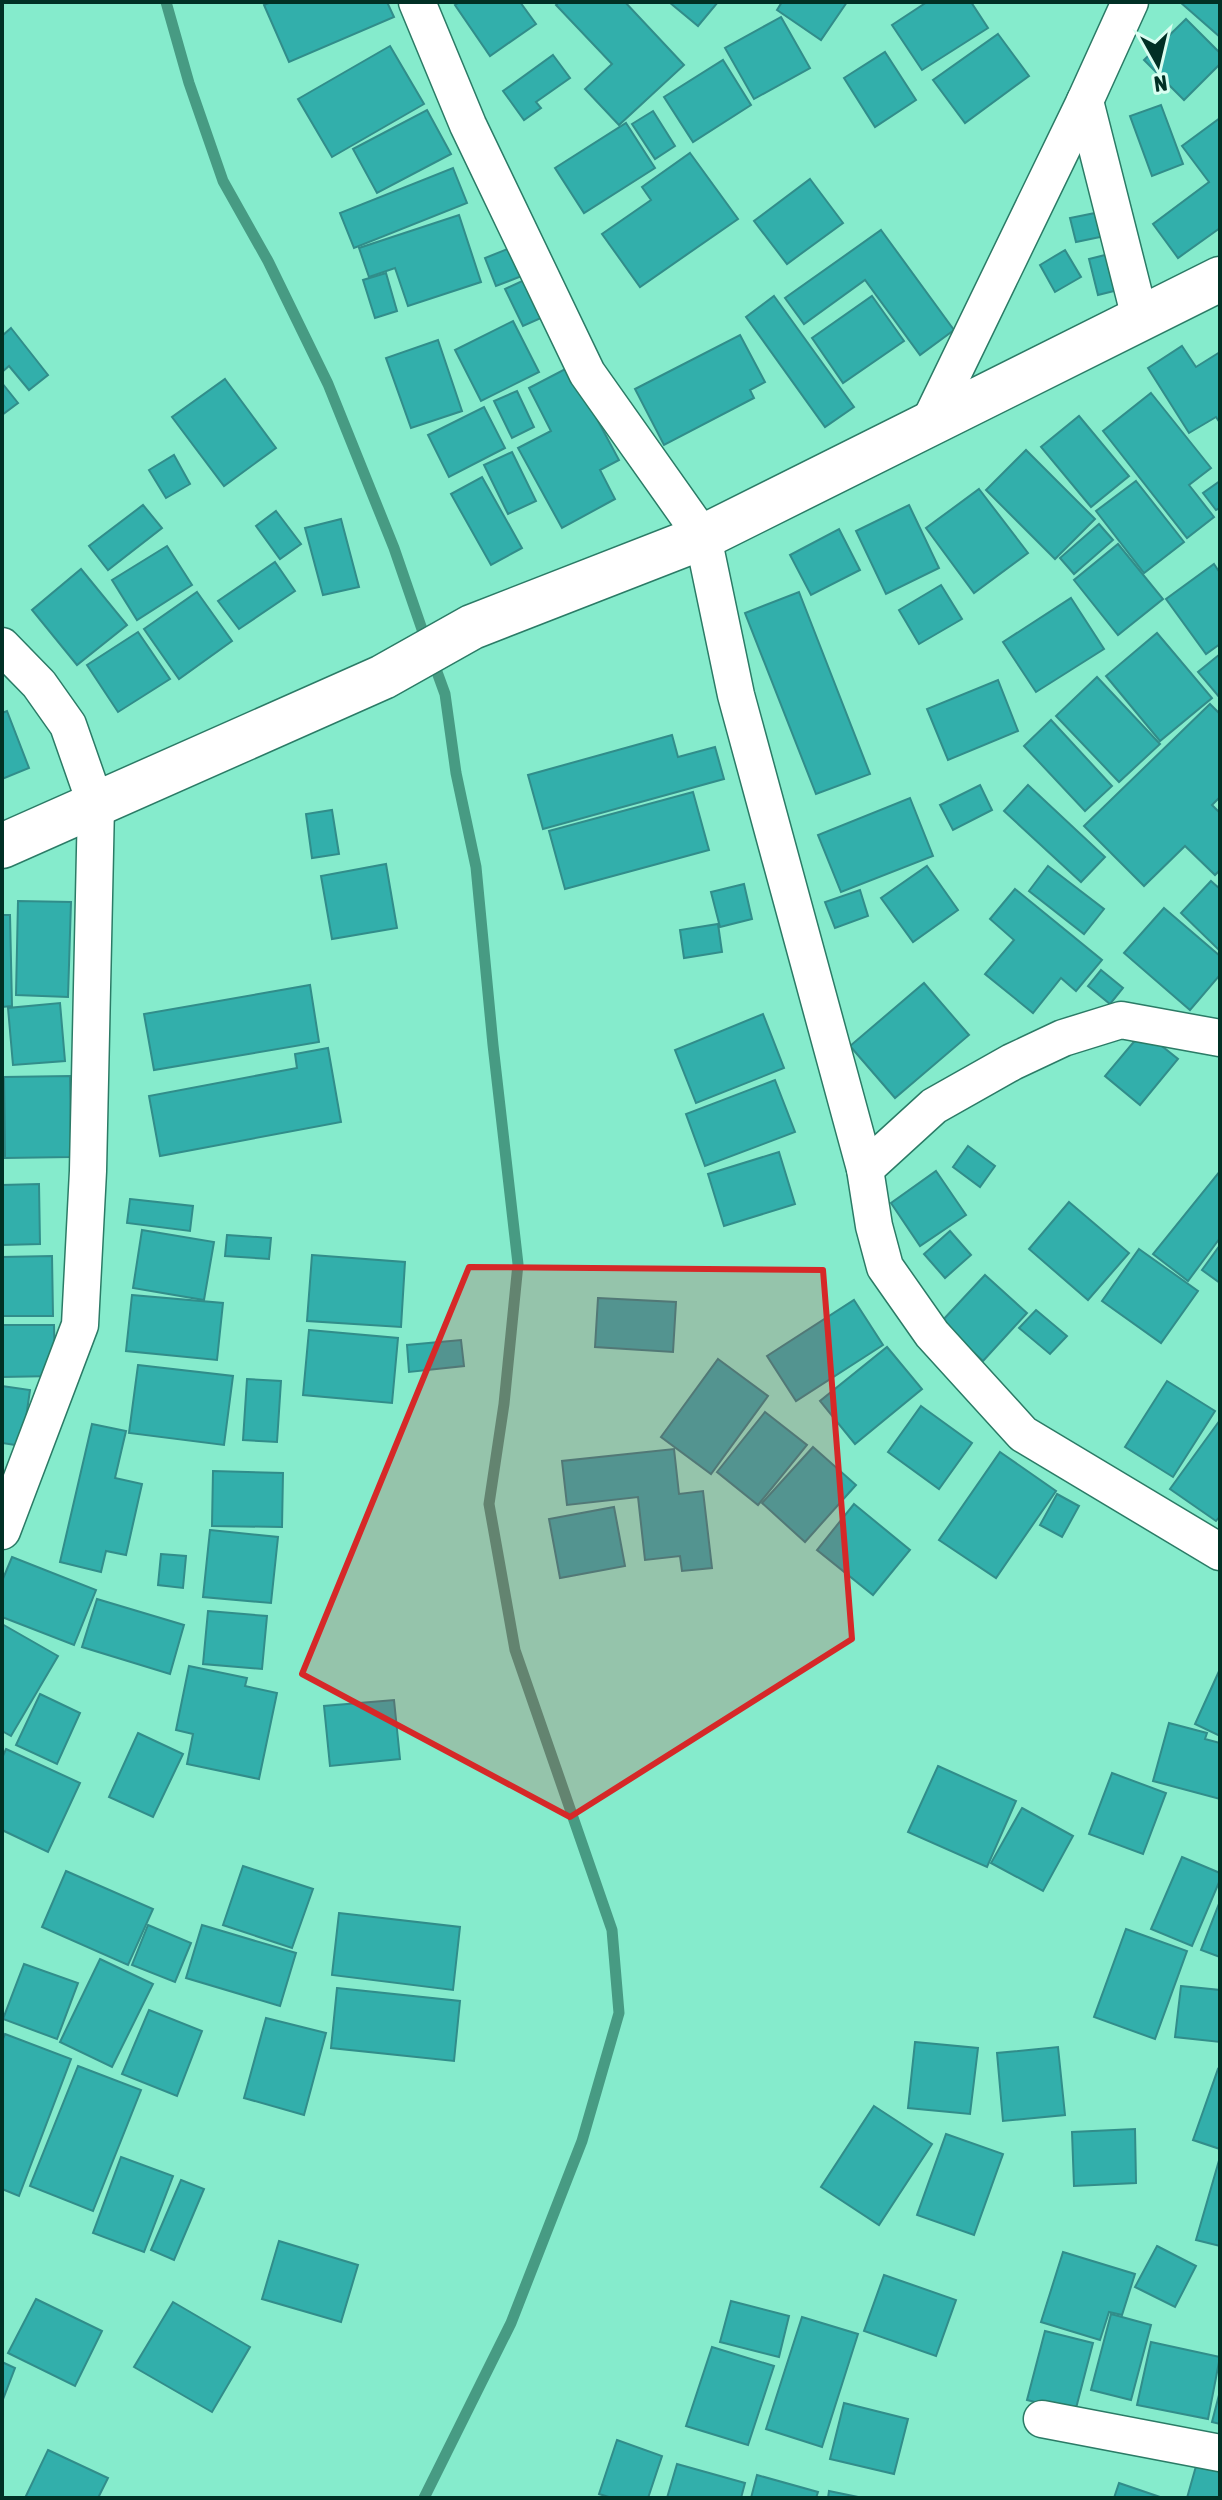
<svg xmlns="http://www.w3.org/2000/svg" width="1222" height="2500" font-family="'Asap Condensed',sans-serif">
<rect width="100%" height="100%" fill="#85ebcc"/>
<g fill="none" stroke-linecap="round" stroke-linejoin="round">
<g stroke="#479b83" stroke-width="11">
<path d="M166 2 189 83 223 181 268 261 328 384 394 548 426 641"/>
<path d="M424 2498 511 2323 582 2141 619 2013 612 1930 515 1650 489 1504 504 1404 518 1264 493 1045 476 867 456 773 445 694 433 661"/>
</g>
</g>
<g fill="#32afab" stroke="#318d8a" stroke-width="2">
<path d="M271 2H387L394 17 289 62 264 5Z"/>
<path d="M460 2H520L536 24 490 56 455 5Z"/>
<path d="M559 2H625L684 65 619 125 585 89 612 64 556 5Z"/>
<path d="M669 2H718L698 26Z"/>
<path d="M782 2H847L821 40 777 10Z"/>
<path d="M927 2H971L988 28 922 70 892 25Z"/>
<path d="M1180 2H1220V37Z"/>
<path d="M781 17 810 68 754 99 725 48Z"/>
<path d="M1186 19 1220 53V64L1184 100 1144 60Z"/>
<path d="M998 34 1029 76 965 123 933 80Z"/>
<path d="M390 46 424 104 332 157 298 99Z"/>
<path d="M885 52 916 100 875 127 844 78Z"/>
<path d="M553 55 570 78 536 102 541 108 524 120 503 91Z"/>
<path d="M723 60 751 105 693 142 664 97Z"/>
<path d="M1161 105 1183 164 1152 176 1130 116Z"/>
<path d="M427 110 451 154 377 193 353 149Z"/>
<path d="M653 111 675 146 655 159 632 124Z"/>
<path d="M1220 118V228L1178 258 1153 224 1209 182 1182 146Z"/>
<path d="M626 123 655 168 584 213 555 168Z"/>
<path d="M690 153 738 219 640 287 602 234 651 200 642 187Z"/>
<path d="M453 168 467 203 354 248 340 213Z"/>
<path d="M810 179 843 223 787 264 754 221Z"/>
<path d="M1100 212 1105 236 1076 242 1070 218Z"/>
<path d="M459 215 481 282 408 306 395 268 369 277 359 248Z"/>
<path d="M881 230 954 330 920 355 865 280 804 324 785 298Z"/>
<path d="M520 244 532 272 496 286 485 258Z"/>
<path d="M1065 250 1081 277 1055 292 1040 265Z"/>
<path d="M1109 254 1118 290 1098 295 1089 259Z"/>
<path d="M386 273 397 311 375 318 363 280Z"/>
<path d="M533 276 550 314 523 326 505 289Z"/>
<path d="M774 296 854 407 825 427 746 317Z"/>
<path d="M872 296 904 341 843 383 812 338Z"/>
<path d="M513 321 539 372 481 401 455 350Z"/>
<path d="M11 328 48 375 29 390 9 366 2 372V336Z"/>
<path d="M740 335 765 382 750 390 754 398 664 445 635 389Z"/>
<path d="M438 340 462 411 411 428 386 358Z"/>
<path d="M1182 346 1196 367 1220 352V423L1216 417 1189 433 1148 368Z"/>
<path d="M569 367 619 460 600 470 615 499 562 528 518 448 551 431 529 388Z"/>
<path d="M225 379 276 448 224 486 172 417Z"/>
<path d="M2 383 18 403 2 415Z"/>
<path d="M517 391 534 427 512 438 494 401Z"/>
<path d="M1151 393 1211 468 1189 485 1214 517 1187 538 1103 431Z"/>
<path d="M484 407 505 448 449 477 428 435Z"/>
<path d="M1079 416 1129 476 1091 507 1041 447Z"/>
<path d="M1026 450 1095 519 1055 559 986 490Z"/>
<path d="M512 452 536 501 508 514 484 465Z"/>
<path d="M174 455 190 484 166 498 149 470Z"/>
<path d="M482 477 522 548 491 565 451 494Z"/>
<path d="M1136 481 1184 542 1144 573 1096 511Z"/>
<path d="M1220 481V508L1216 510 1203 493Z"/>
<path d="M979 489 1028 553 974 593 926 528Z"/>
<path d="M143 505 162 528 108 570 89 546Z"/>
<path d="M909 505 939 568 886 594 856 531Z"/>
<path d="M276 511 301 544 280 559 256 526Z"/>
<path d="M341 519 359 587 323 595 305 528Z"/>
<path d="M1099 524 1113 540 1074 574 1060 558Z"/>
<path d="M839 529 860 570 811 595 790 555Z"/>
<path d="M1118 544 1163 599 1118 635 1074 580Z"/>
<path d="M167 546 192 585 137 620 112 580Z"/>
<path d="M275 562 295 591 239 629 218 601Z"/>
<path d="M1214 564 1220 573V644L1206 654 1166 599Z"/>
<path d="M81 569 127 625 77 665 32 610Z"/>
<path d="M941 585 962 619 919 644 899 610Z"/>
<path d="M197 592 232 641 179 679 144 629Z"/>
<path d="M799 592 870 774 816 794 745 613Z"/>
<path d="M1071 598 1104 649 1036 692 1003 642Z"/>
<path d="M138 632 170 679 118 712 87 665Z"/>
<path d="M1157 633 1212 698 1160 741 1106 676Z"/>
<path d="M1220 654V698L1198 672Z"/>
<path d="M1097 677 1160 744 1119 782 1056 716Z"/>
<path d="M998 680 1018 731 948 760 927 709Z"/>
<path d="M1210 704 1220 714V797L1212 805 1220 813V870L1215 875 1185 846 1144 886 1084 826Z"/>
<path d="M7 711 29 768 2 779V713Z"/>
<path d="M1051 720 1112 786 1085 811 1024 746Z"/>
<path d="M672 735 678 757 715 747 724 779 543 829 528 775Z"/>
<path d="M980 785 992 810 953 830 940 805Z"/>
<path d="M1028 785 1105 857 1081 882 1004 811Z"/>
<path d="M693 792 709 850 565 889 549 831Z"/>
<path d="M910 798 933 856 841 892 818 835Z"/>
<path d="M332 810 339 854 312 858 306 814Z"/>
<path d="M386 864 397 928 332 939 321 876Z"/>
<path d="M927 866 958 910 913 942 881 898Z"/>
<path d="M1048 866 1104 909 1084 934 1029 891Z"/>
<path d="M1211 881 1220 889V951L1181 913Z"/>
<path d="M744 884 752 919 720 927 711 892Z"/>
<path d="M1015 889 1102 960 1076 991 1061 978 1033 1013 985 974 1014 940 990 919Z"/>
<path d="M860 890 868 916 835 928 825 902Z"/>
<path d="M18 901 71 902 68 997 16 995Z"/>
<path d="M1164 908 1220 956V975L1190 1010 1124 953Z"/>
<path d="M2 915H10L12 1006 2 1007Z"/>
<path d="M718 924 722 952 684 958 680 930Z"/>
<path d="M1101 970 1123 988 1110 1004 1088 986Z"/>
<path d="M924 983 969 1035 895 1098 850 1046Z"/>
<path d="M310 985 319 1042 154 1070 144 1014Z"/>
<path d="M60 1003 65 1061 13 1065 8 1008Z"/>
<path d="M763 1014 784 1068 696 1103 675 1050Z"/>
<path d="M1143 1031 1178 1059 1140 1105 1105 1076Z"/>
<path d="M328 1048 341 1122 160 1156 149 1096 297 1068 295 1054Z"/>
<path d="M70 1076 71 1157 5 1158 4 1077Z"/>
<path d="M775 1080 795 1132 705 1166 686 1114Z"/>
<path d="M968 1146 995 1166 980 1187 953 1167Z"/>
<path d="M779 1152 795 1204 724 1226 708 1174Z"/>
<path d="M936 1171 966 1215 920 1246 891 1203Z"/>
<path d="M1220 1171V1238L1188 1281 1153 1254Z"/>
<path d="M39 1184 40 1244 2 1245V1185Z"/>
<path d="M130 1199 193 1206 190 1231 127 1223Z"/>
<path d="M1069 1202 1129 1253 1088 1300 1029 1249Z"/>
<path d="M142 1230 214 1242 204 1300 133 1288Z"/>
<path d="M950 1231 971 1255 945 1278 924 1254Z"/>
<path d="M227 1235 271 1238 269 1259 225 1256Z"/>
<path d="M1220 1245V1283L1202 1270Z"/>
<path d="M1139 1249 1198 1291 1161 1343 1102 1301Z"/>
<path d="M312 1255 405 1262 401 1327 307 1321Z"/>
<path d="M52 1256 53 1316H2V1257Z"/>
<path d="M985 1275 1027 1313 983 1361 941 1322Z"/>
<path d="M132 1295 223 1303 217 1360 126 1351Z"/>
<path d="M598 1298 676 1302 673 1352 595 1347Z"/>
<path d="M854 1300 883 1345 796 1401 767 1356Z"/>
<path d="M1036 1310 1067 1336 1050 1354 1019 1328Z"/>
<path d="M2 1325H54L55 1376 2 1377Z"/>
<path d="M309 1330 398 1338 392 1403 303 1395Z"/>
<path d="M461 1340 464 1366 409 1372 407 1345Z"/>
<path d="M887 1347 922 1389 855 1444 820 1401Z"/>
<path d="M718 1359 768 1396 711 1474 661 1437Z"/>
<path d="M138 1365 233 1376 224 1445 129 1433Z"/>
<path d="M247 1379 281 1381 277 1442 243 1440Z"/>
<path d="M1167 1381 1215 1411 1173 1477 1125 1447Z"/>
<path d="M2 1386 30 1390 22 1446 2 1443Z"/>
<path d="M921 1406 972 1443 939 1489 888 1452Z"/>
<path d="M765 1412 807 1445 758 1505 717 1472Z"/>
<path d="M1220 1420V1516L1216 1521 1170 1489Z"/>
<path d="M92 1424 126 1431 115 1478 142 1484 126 1555 106 1551 101 1572 60 1562Z"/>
<path d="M813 1447 856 1485 805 1542 762 1503Z"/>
<path d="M674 1449 679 1494 703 1491 712 1568 682 1571 680 1556 645 1560 638 1497 567 1505 562 1461Z"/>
<path d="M1000 1452 1056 1491 996 1578 939 1540Z"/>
<path d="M213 1471 283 1473 282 1527 212 1526Z"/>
<path d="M1057 1494 1079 1506 1062 1537 1040 1525Z"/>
<path d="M854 1504 910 1550 873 1595 817 1550Z"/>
<path d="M614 1507 625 1566 560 1578 549 1519Z"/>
<path d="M210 1530 278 1537 271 1603 203 1597Z"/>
<path d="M161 1554 186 1556 183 1588 158 1585Z"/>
<path d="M12 1557 96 1590 74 1645 2 1617V1581Z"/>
<path d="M97 1599 184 1625 170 1674 82 1647Z"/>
<path d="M208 1611 267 1616 262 1669 203 1664Z"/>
<path d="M2 1624 58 1656 11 1736 2 1731Z"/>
<path d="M189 1666 247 1678 245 1686 277 1693 259 1779 187 1764 193 1734 176 1730Z"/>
<path d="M1220 1669V1736L1195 1724Z"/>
<path d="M40 1694 80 1713 57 1764 16 1745Z"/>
<path d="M394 1700 400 1759 330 1766 324 1706Z"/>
<path d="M1169 1723 1207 1733 1205 1739 1220 1743V1799L1153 1781Z"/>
<path d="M138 1733 183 1754 153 1817 109 1797Z"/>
<path d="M6 1749 80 1783 48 1852 2 1830V1758Z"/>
<path d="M938 1766 1016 1801 987 1867 908 1832Z"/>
<path d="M1112 1773 1166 1793 1143 1854 1089 1834Z"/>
<path d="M1022 1808 1073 1836 1043 1891 991 1863Z"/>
<path d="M1182 1857 1220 1873V1880L1192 1946 1151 1929Z"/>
<path d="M243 1866 313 1889 292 1948 223 1925Z"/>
<path d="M66 1871 153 1909 128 1965 42 1927Z"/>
<path d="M1220 1901V1957L1201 1950Z"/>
<path d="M339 1913 460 1927 453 1990 332 1975Z"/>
<path d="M148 1925 191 1943 175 1982 132 1965Z"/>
<path d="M202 1925 296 1953 280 2006 186 1978Z"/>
<path d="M1126 1929 1187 1951 1155 2039 1094 2017Z"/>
<path d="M100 1959 153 1984 112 2067 60 2042Z"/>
<path d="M24 1964 78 1983 57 2039 3 2019Z"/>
<path d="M1181 1986 1220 1990V2042L1175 2037Z"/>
<path d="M337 1988 460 2001 454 2061 331 2048Z"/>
<path d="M149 2010 202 2031 177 2096 122 2074Z"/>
<path d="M266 2018 326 2033 304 2115 244 2098Z"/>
<path d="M5 2034 71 2059 19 2196 2 2189V2041Z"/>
<path d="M915 2042 978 2048 970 2114 908 2108Z"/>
<path d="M1058 2047 1065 2115 1003 2121 997 2053Z"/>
<path d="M78 2066 141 2090 93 2211 30 2186Z"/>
<path d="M1218 2069 1220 2070V2149L1193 2140Z"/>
<path d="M874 2106 932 2144 879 2225 821 2187Z"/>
<path d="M1135 2129 1136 2183 1074 2186 1072 2132Z"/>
<path d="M946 2134 1003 2154 974 2235 917 2215Z"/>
<path d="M121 2157 173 2176 144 2252 93 2233Z"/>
<path d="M1220 2157V2246L1196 2240Z"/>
<path d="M181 2180 204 2189 174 2260 151 2250Z"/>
<path d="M279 2241 358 2265 341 2322 262 2299Z"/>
<path d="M1157 2246 1196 2266 1175 2307 1135 2287Z"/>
<path d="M1063 2252 1135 2274 1122 2315 1109 2312 1100 2340 1041 2322Z"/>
<path d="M884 2275 956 2300 936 2356 864 2331Z"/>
<path d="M36 2299 102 2331 75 2386 8 2353Z"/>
<path d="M731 2301 789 2316 779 2357 720 2342Z"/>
<path d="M173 2302 250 2347 212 2412 134 2367Z"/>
<path d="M1111 2314 1151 2325 1131 2400 1091 2390Z"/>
<path d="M802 2317 858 2334 822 2447 766 2429Z"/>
<path d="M1045 2331 1093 2343 1075 2412 1027 2400Z"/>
<path d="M1151 2342 1220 2357 1208 2419 1137 2405Z"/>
<path d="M712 2347 774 2366 748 2445 686 2426Z"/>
<path d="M2 2362 15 2368 2 2402Z"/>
<path d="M1220 2391V2424L1212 2422Z"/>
<path d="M844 2403 908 2419 894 2474 830 2459Z"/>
<path d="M617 2440 662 2456 648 2498H612L599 2494Z"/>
<path d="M48 2450 108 2478 98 2498H25Z"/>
<path d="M1200 2452 1220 2458V2498H1187Z"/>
<path d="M677 2464 745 2483 741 2498H667Z"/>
<path d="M757 2475 818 2492 816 2498H751Z"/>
<path d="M1119 2483 1163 2498H1114Z"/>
<path d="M829 2491 863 2498H828Z"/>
</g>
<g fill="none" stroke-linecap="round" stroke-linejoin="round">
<defs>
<g id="minor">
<path d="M417 2 468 125 587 373 703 537 736 695 865 1169 874 1226 885 1267 932 1334 1023 1434 1220 1552"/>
<path d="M1085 101 1140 318"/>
<path d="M928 425 1085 101 1130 2"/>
<path d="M2 646 39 684 68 725 96 805 88 1171 80 1325 2 1531"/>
<path d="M865 1169 934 1106 1012 1062 1063 1038 1121 1020 1220 1038"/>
<path d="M1042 2419 1220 2453"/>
</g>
<path id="secondary" d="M2 846 383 677 472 627 703 537 1220 279"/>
</defs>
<use href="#minor" stroke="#2b7b66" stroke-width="39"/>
<use href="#secondary" stroke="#2b7b66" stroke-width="47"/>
<use href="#minor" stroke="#fff" stroke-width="36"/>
<use href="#secondary" stroke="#fff" stroke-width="44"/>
</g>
<path fill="#d62828" fill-opacity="0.2" stroke="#d62828" stroke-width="6" stroke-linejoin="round" d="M469 1267 823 1270 852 1639 570 1817 302 1674Z"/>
<rect width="1222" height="2500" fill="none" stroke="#013025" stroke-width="8"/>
<g transform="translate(1158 64) rotate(172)" stroke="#d9fef1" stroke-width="6" paint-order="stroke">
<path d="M0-6L14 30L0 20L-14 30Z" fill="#013025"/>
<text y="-12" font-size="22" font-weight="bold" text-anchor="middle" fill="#013025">N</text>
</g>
</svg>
